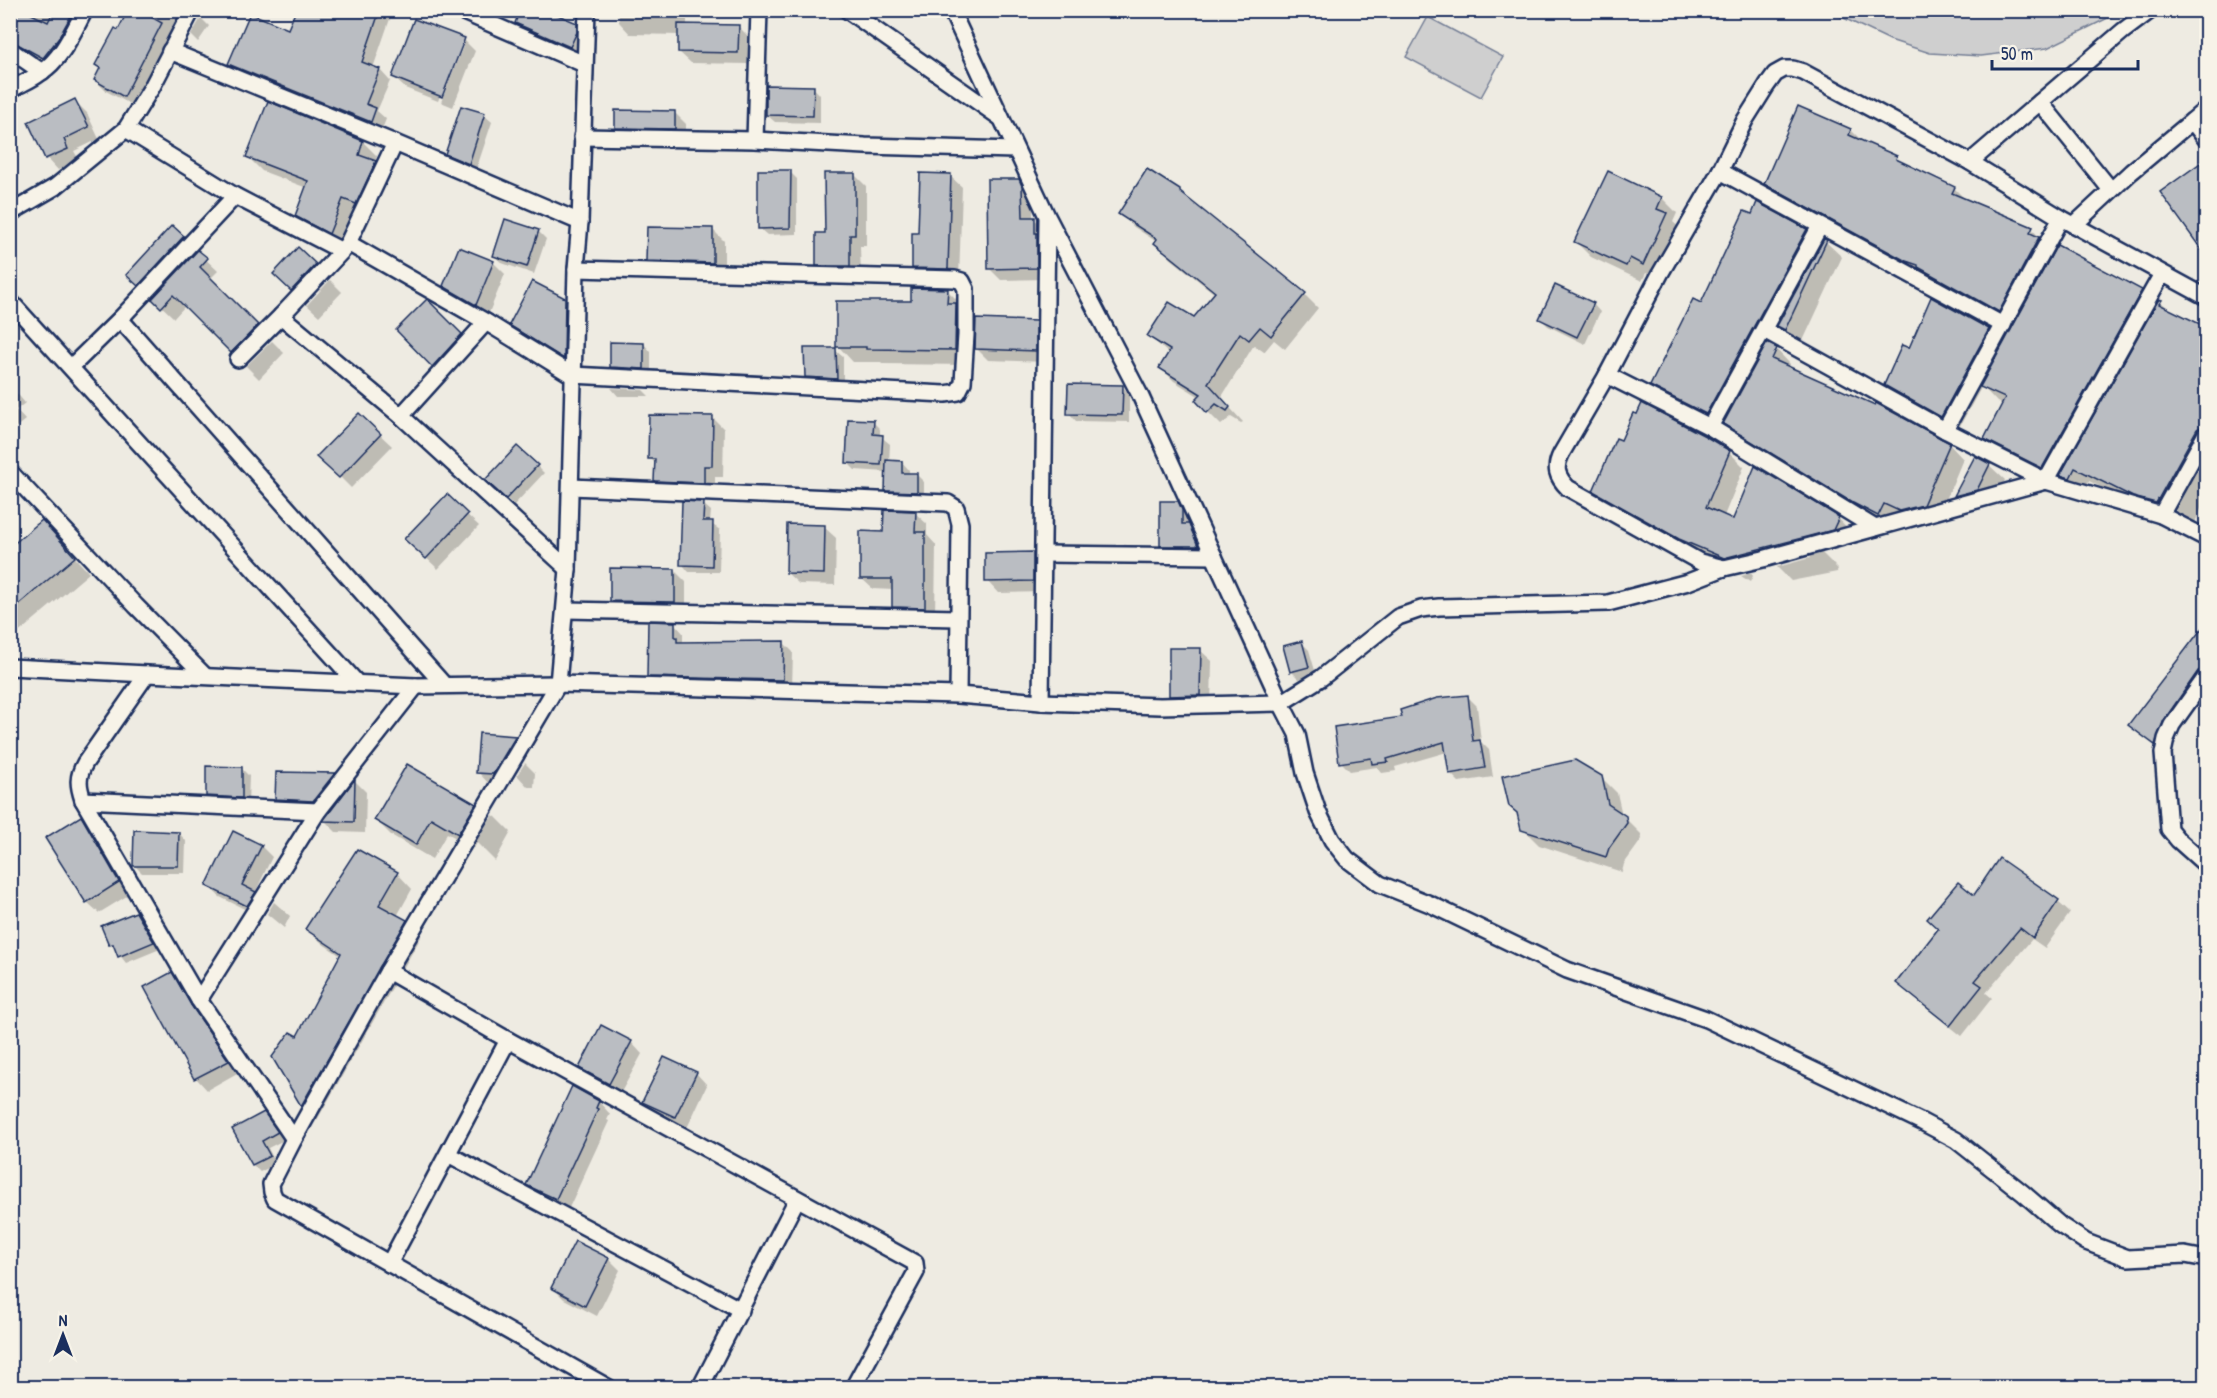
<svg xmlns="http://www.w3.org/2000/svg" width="2217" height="1398" font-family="'Patrick Hand',sans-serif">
<rect width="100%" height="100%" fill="#eeebe2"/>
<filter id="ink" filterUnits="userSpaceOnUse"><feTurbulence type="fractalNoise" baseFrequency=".0167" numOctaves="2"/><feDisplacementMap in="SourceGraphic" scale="12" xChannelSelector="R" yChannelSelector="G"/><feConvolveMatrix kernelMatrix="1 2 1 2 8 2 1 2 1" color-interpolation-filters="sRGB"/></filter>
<g filter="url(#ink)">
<g fill="#cfcfcf" stroke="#757f96" stroke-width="1.5">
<path d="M1829 11H2122L2047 48 1981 56 1930 53 1890 40Z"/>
<path d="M1428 17 1503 57 1481 97 1406 57Z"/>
</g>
<g fill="#0003">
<path d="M10 10H95L87 15 54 68 27 52 10 45Z"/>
<path d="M130 10H215L212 16 207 11H198L134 106 106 91 95 80Z"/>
<path d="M297 10H390L392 13 373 68 380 70 390 81 377 111 386 119 381 132 240 74 230 64 289 31Z"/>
<path d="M619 10H687V25L738 26 750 38 749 64 691 63 679 52 680 35 630 34 619 22Z"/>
<path d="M201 18 209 26 198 42 191 35Z"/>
<path d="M516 23 576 24 588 36 582 58 528 35Z"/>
<path d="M464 40 475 51 453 107 441 102 464 44H461L438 101 405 88 393 77Z"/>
<path d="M813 87 820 95V123L775 122 767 115Z"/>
<path d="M75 101 87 113 99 139 74 151 79 160 58 170 47 158 30 122Z"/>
<path d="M1799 108 1851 130 1864 143 1896 158 1903 164 1954 188 1966 200 2032 229 2054 254 2141 291 2157 306 2160 301 2171 311 2206 329V451L2196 470 2206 480V498L2193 527 2174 509 2170 516 2148 510 2089 481 2083 491 2076 488 2062 475 2058 483 2001 454 1986 438 2003 405 1997 402 1982 386 1957 431 1901 400 1886 385 1909 350 1988 330 2004 346 2015 326 1781 198 1766 184Z"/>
<path d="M675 113 686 124V140L628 139 616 127Z"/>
<path d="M484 115 492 122 476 170 454 161 447 153Z"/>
<path d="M363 142 377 156 375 162 389 176 370 217 357 212 344 247 311 230 296 215 307 188 262 171 248 157Z"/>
<path d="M2206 161V254L2162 192Z"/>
<path d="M790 172 797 179V234L767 235 759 228Z"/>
<path d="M854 174 866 186V246H860L861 277H829L817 265 826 235Z"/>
<path d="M950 176 962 187 959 280 925 279 913 268 920 235Z"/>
<path d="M1018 180 1030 192 1033 198V218L1046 230 1048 279 1001 280 989 268Z"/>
<path d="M1662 198 1677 213 1673 222 1682 230 1659 279 1646 273 1642 281 1591 257 1576 242Z"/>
<path d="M1190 202 1305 295 1318 308 1285 349 1274 340 1264 352 1254 345 1221 398 1243 422 1241 423 1231 417 1221 425 1208 412 1200 397 1174 381 1161 368 1169 354 1149 336 1195 319 1215 294 1169 257 1157 242 1134 227 1120 214Z"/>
<path d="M1758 204 1806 231 1822 246 1826 242 1842 257 1801 345 1794 341 1777 325 1767 344 1776 349 1790 364 1789 368 1876 407 1949 444 1963 459 1938 519 1914 525 1899 518 1893 529 1869 517 1739 438 1724 422 1721 428 1666 400 1652 385 1702 305Z"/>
<path d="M172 227 194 249 150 296 128 275Z"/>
<path d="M713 230 724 241V274L659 272 648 261Z"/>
<path d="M538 231 546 239 534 274 502 263 494 256Z"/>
<path d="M298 249 326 277 303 302 275 274Z"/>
<path d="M198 252 218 271 210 279 268 338 243 363 185 306 174 318 154 299Z"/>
<path d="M493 262 505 274 488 315 456 297 445 286Z"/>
<path d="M330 280 342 292 319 316 307 305Z"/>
<path d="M947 290 963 306 970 365 883 364 881 362H853L838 346 912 302Z"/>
<path d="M565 299 576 311 575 368 523 336 511 325Z"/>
<path d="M427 301 473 346 445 377 398 330Z"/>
<path d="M1593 304 1600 312 1585 344 1548 326 1541 319Z"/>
<path d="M1035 323 1047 334V362L988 360 976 348Z"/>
<path d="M272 341 284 353 259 379 246 366Z"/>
<path d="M644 344 651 352V376L619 374 611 367Z"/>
<path d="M835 350 843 357V385L814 384 806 376Z"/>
<path d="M10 385 25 403 16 410 25 420 10 432Z"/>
<path d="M1122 386 1129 394V422L1076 421 1069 413Z"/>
<path d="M611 388 643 390 649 396H618Z"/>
<path d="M359 415 392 446 351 488 319 456Z"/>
<path d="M713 418 724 429 723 477H715V494L668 492 656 480V464L650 458Z"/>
<path d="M873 422 880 429V436L890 444 889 462H902L909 470V474L917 475 924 482V499L894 497 886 490 887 472 855 470 848 463Z"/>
<path d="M1729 452 1744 467 1724 516 1734 521 1838 518 1853 534 1849 545 1821 552 1838 569 1837 572 1791 581 1777 567 1810 558V555L1741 573 1696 554 1610 506 1595 490Z"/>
<path d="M1976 458 1989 465 2005 480 1992 505 1971 511 1956 496Z"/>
<path d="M537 466 544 473 514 505 494 487Z"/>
<path d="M447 496 479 526 438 569 418 550Z"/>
<path d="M1177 503 1189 515 1193 523V531L1200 538 1209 557H1173L1161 545Z"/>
<path d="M703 504 711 511 710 523 720 530 719 572H689L682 564Z"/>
<path d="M915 513 927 524V535L936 545 935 618H905L893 606V590L873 589 861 578 884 533Z"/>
<path d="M824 527 836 538 835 585 799 584 787 573Z"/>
<path d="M57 538 89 573 10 640V549Z"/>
<path d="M1033 553 1044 565V592L998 593 987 581Z"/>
<path d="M674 570 686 582V613L623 612 612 601Z"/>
<path d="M1751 573 1753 576 1750 582 1741 576Z"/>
<path d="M674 623 683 633V644L784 643 793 652 792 689 658 685 649 676Z"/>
<path d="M2204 628 2206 630V687L2175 731 2167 755 2130 725Z"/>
<path d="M1301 642 1309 650 1316 674 1299 679 1292 672 1285 647Z"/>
<path d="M1200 650 1212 661 1211 706 1182 707 1170 695Z"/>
<path d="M1468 697 1477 706 1481 742 1489 750 1493 777 1459 782 1450 773 1447 752 1395 767 1396 771 1382 773 1377 767 1350 771 1341 762 1404 718Z"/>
<path d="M480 735 515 737 526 749 505 785 489 784 478 772Z"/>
<path d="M525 763 535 773 534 787H528L517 775Z"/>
<path d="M242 769 249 776 248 804 215 803 207 795Z"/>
<path d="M277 773 335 775 346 786 325 812 288 810 277 799Z"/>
<path d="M1601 777 1617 793 1622 815 1641 834 1642 839 1624 864 1622 872 1539 845 1523 829Z"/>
<path d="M355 781 366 792 365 833 336 832 325 821Z"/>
<path d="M475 805 490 820 493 815 496 817 511 832 495 861 477 843 474 848 447 833 432 859 391 835 376 820Z"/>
<path d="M81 818 92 829 130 894 99 913 87 902Z"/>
<path d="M179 833 186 841 185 873H142L134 865Z"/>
<path d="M261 846 272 857 255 893 266 904 259 916 220 897 208 886Z"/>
<path d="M2000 860 2058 902 2070 913 2045 948 2032 939 1986 993 1992 998 1962 1036 1909 994 1898 983 1974 897Z"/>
<path d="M397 873 412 889 397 916 406 921 421 937 317 1120 303 1105 274 1057 297 1038 341 956 323 944 307 929Z"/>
<path d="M274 902 290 916 284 928 267 914Z"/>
<path d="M136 913 143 921 160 949 126 963 111 944Z"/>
<path d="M171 974 183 986 202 1018 239 1072 207 1090 196 1078 146 988Z"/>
<path d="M631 1042 642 1054 620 1094 592 1079 581 1067Z"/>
<path d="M696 1073 707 1085 687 1128 655 1113 644 1102Z"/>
<path d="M573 1088 599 1102 610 1114 607 1120 609 1121 568 1210 540 1196 528 1184Z"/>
<path d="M263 1114 284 1140 268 1148 276 1164 260 1172 253 1165Z"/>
<path d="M576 1243 609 1259 620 1270 597 1316 564 1299 553 1288Z"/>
<path d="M648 1379 662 1387 663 1388H644Z"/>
</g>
<g fill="#babdc2" stroke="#1b2f5e" stroke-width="1.5">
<path d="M10 10H23L48 22 54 10H74L58 39 43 58 10 40Z"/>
<path d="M128 10H139L162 23 124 97 94 80 100 68 95 65 115 28 118 30Z"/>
<path d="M296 10H380L362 62 380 69 366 104 376 108 371 122 228 64 250 13 288 29Z"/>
<path d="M520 10H546L577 23V32L570 47 515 23Z"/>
<path d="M414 19 465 38 442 97 392 77Z"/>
<path d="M678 24 739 25 738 53 678 52Z"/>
<path d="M766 85 814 86 813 116 766 115Z"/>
<path d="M75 99 89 127 64 139 68 149 45 159 28 122Z"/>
<path d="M268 101 363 141 359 155 376 161 356 204 343 199 329 234 295 216 308 181 246 157Z"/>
<path d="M461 106 485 113 469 164 445 154Z"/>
<path d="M1798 106 1851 129 1849 135 1897 156 1896 159 1955 187 1952 193 2033 227 2030 233 2039 237 1999 312 1918 267V265L1906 261 1764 184Z"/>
<path d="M615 110 675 111V129L615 128Z"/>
<path d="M2206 159V256L2160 192Z"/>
<path d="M1147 169 1180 190V192L1306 293 1271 336 1260 327 1249 340 1240 333 1208 383 1230 407 1227 411 1216 404 1207 413 1195 400 1201 394 1159 368 1170 350 1147 336 1169 302 1194 317 1215 292 1154 243 1157 239 1118 214Z"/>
<path d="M758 170H791L790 228 758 229Z"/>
<path d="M1608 171 1662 197 1657 209 1667 213 1643 265 1630 258 1626 266 1574 242Z"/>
<path d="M824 173H855V235H850V266H816V233H825Z"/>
<path d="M920 173 951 174 948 269 912 268V233H918Z"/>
<path d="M987 179H1019L1022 186 1023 217H1035V233H1037V268L988 269Z"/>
<path d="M1757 202 1807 229 1706 414 1650 386 1693 299 1701 303 1744 211 1752 214Z"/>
<path d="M505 219 539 230 527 267 493 256Z"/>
<path d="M172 225 184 236 138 286 126 275Z"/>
<path d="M647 227 713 228V263L646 261Z"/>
<path d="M1824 239 1827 240 1785 330 1777 326Z"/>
<path d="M2057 245 2142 290 2042 468 1984 439 2005 398 1980 387Z"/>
<path d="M298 247 316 264 291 291 273 274Z"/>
<path d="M459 247 494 261 476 305 443 286Z"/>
<path d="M198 250 208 258 200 267 258 325 231 353 173 295 161 308 152 299Z"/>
<path d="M532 281 565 298 564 359 509 325Z"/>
<path d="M1555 285 1594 303 1577 337 1539 319Z"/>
<path d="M911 288 948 289 947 303H956L955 350 866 349V347H836V301H911Z"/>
<path d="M1931 297 1989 329 1941 417 1884 385 1902 345 1909 348Z"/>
<path d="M427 299 462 334 432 367 396 330Z"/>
<path d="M2159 299 2162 300 2159 304 2206 327V424L2197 429 2156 503 2133 497 2075 468 2070 478 2060 475Z"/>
<path d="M976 319 1036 321V351L975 349Z"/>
<path d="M610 342 644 343V369L610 367Z"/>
<path d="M1767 343 1777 348 1772 359 1875 405 1876 403 1950 443 1923 505 1899 511 1884 504 1878 516 1853 503 1723 424Z"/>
<path d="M804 348H836L837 379 805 377Z"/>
<path d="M1068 384 1123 385 1122 415 1067 414Z"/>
<path d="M1642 403 1705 436 1730 451 1706 507 1733 519 1755 466 1839 517 1833 530 1724 558 1679 539 1593 491 1616 438 1621 440 1633 413 1637 414Z"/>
<path d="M359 413 381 434 339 478 316 457Z"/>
<path d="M649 415 713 416 712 466H704V483L654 481 655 459H648Z"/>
<path d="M848 419 874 420 873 434 883 435 881 465 846 463Z"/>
<path d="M517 446 538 465 506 499 485 480Z"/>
<path d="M1975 456 1990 464 1977 490 1954 496Z"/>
<path d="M886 460 902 461V473H917V492L885 491Z"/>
<path d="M447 494 468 514 426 559 404 539Z"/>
<path d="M682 501 704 502 703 521H713L712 566 680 565Z"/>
<path d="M1160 501H1178L1182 510V524H1189L1198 546H1160Z"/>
<path d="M884 510 916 511 915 532H925V608L892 607V579H860V531L883 532Z"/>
<path d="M42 520 75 557 10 612V547Z"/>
<path d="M787 524 825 525 824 574 786 573Z"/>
<path d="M1033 552V581L985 582V553Z"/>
<path d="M610 568 675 569V602L610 601Z"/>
<path d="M648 621 675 622V637H677V642L784 641 783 680 647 677Z"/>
<path d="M2206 623V667L2198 671 2164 720 2155 745 2128 725Z"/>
<path d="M1302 641 1309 667 1290 672 1283 646Z"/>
<path d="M1169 648H1201L1200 695 1169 696Z"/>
<path d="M1468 695 1473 741 1480 740 1485 768 1449 774 1444 742 1387 759 1388 762 1372 764 1371 758 1339 763 1334 727 1402 717 1400 710 1437 698Z"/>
<path d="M479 733 516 736 493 774 476 773Z"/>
<path d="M1575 760 1602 776 1608 804 1626 816 1627 823 1609 848 1606 857 1521 830 1517 813 1509 806 1502 776Z"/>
<path d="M407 764 476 804 458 834 431 818 416 845 374 820Z"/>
<path d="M206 766 242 767V798L206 796Z"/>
<path d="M276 772 335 773 313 801 275 799Z"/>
<path d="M355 779 354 822 323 821 326 817Z"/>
<path d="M81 816 119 882 86 903 45 838Z"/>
<path d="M134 830 179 832 178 866H133Z"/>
<path d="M233 831 262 845 242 885 256 892 247 906 206 886Z"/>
<path d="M357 849 398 872 379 905 407 920 301 1106 272 1057 290 1032 297 1036 341 953 305 929Z"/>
<path d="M1999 858 2059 900 2033 938 2020 928 1975 981 1982 986 1950 1026 1896 983 1938 929 1927 919 1958 882 1974 895Z"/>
<path d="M136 912 154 942 118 957 113 944 109 945 101 926Z"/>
<path d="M172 972 191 1005 229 1061 194 1079 144 987Z"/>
<path d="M601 1025 632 1041 609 1084 579 1068Z"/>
<path d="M664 1057 697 1072 675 1117 642 1102Z"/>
<path d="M572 1086 599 1101 596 1108 598 1109 556 1199 526 1185Z"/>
<path d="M264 1112 278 1132 262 1141 270 1156 252 1165 232 1129Z"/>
<path d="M575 1241 609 1258 585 1306 551 1288Z"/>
</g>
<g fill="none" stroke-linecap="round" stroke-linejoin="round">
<defs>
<g id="minor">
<path d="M459 10 584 64"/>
<path d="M587 10 580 222 576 269 568 569 558 684 388 971 294 1139 271 1184 272 1192 275 1199 609 1388"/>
<path d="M847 10 1001 118"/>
<path d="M10 50 42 72"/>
<path d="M170 51 395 143 580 222"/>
<path d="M10 90C20 84 31 80 40 73 62 59 73 32 85 10"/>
<path d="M2040 102 2111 190"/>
<path d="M2192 121 2206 109"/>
<path d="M126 129 235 196 342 251 348 243 486 322 572 375 945 394 958 392 963 382 966 335V289L962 281 955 279 576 269"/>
<path d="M582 137 755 140 865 146 1015 150"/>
<path d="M755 140 759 10"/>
<path d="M1970 162 2123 31 2151 10"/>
<path d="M1720 171 2003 325"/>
<path d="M10 213 55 187 126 129 152 87 192 10"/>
<path d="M2074 225 2131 172 2192 121 2206 139"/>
<path d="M348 243 395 143"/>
<path d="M2162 274 2046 481 1763 559 1724 568 1700 562 1568 488C1557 477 1554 468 1561 454L1607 375 1660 274 1720 171 1745 120 1767 85 1775 74 1784 69H1793L1803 72 1970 162 2061 218 2206 297"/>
<path d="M10 301 357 683"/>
<path d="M281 316 401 416"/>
<path d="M120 319 444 685"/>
<path d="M486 322 401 416 568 569"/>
<path d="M1764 330 1945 430 2046 481 2161 515 2206 538"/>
<path d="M238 359 281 316 342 251"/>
<path d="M71 367 120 319 235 196"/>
<path d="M1607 375 1710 427 1875 528"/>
<path d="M1710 427 1820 226"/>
<path d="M1945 430 2061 218"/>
<path d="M10 472 136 606 205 676"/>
<path d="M571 487 948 503 956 508 960 524 958 695"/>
<path d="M2161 515 2206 434"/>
<path d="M1044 554 1214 556"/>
<path d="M1724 568 1688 582 1608 603 1439 607 1421 609 1398 617 1321 678 1281 703 1297 734 1305 773 1318 812 1332 840 1347 859 1380 884 1430 904 1567 970 1706 1019 1922 1122 1956 1140 2023 1193 2060 1225 2086 1242 2128 1258 2185 1255 2206 1259"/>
<path d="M566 610 958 618"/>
<path d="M10 667 147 674"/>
<path d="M2206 677 2172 725 2166 739 2163 753 2169 829 2178 840 2206 865"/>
<path d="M1041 702 1047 219"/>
<path d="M83 800 318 811"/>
<path d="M388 971 508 1040 915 1263 916 1272 853 1388"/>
<path d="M199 1000 318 811 416 686"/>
<path d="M294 1139 199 1000 83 800C78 785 77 777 85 763L147 674 416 686 558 684 958 695 1041 702 1160 706 1281 703 1140 395 1047 216 951 10"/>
<path d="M448 1154 741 1310"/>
<path d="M389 1264 508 1040"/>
<path d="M700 1388 797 1199"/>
</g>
</defs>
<use href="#minor" stroke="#1b2f5e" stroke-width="20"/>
<use href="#minor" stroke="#f7f3e8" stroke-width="15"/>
</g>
</g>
<rect width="2217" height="1398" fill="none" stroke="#f7f3e8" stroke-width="36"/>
<rect x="18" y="18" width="2181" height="1362" fill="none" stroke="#1b2f5e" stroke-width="2" filter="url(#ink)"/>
<g transform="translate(63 1335)" stroke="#f7f3e8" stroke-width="4.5" paint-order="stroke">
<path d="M0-4.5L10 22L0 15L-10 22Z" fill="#1b2f5e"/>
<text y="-9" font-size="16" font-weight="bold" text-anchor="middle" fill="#1b2f5e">N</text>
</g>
<path d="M1992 60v9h146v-9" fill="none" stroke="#1b2f5e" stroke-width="3"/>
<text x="2001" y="60" font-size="18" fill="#1b2f5e" stroke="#f7f3e8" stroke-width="4.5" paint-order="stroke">50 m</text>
</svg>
